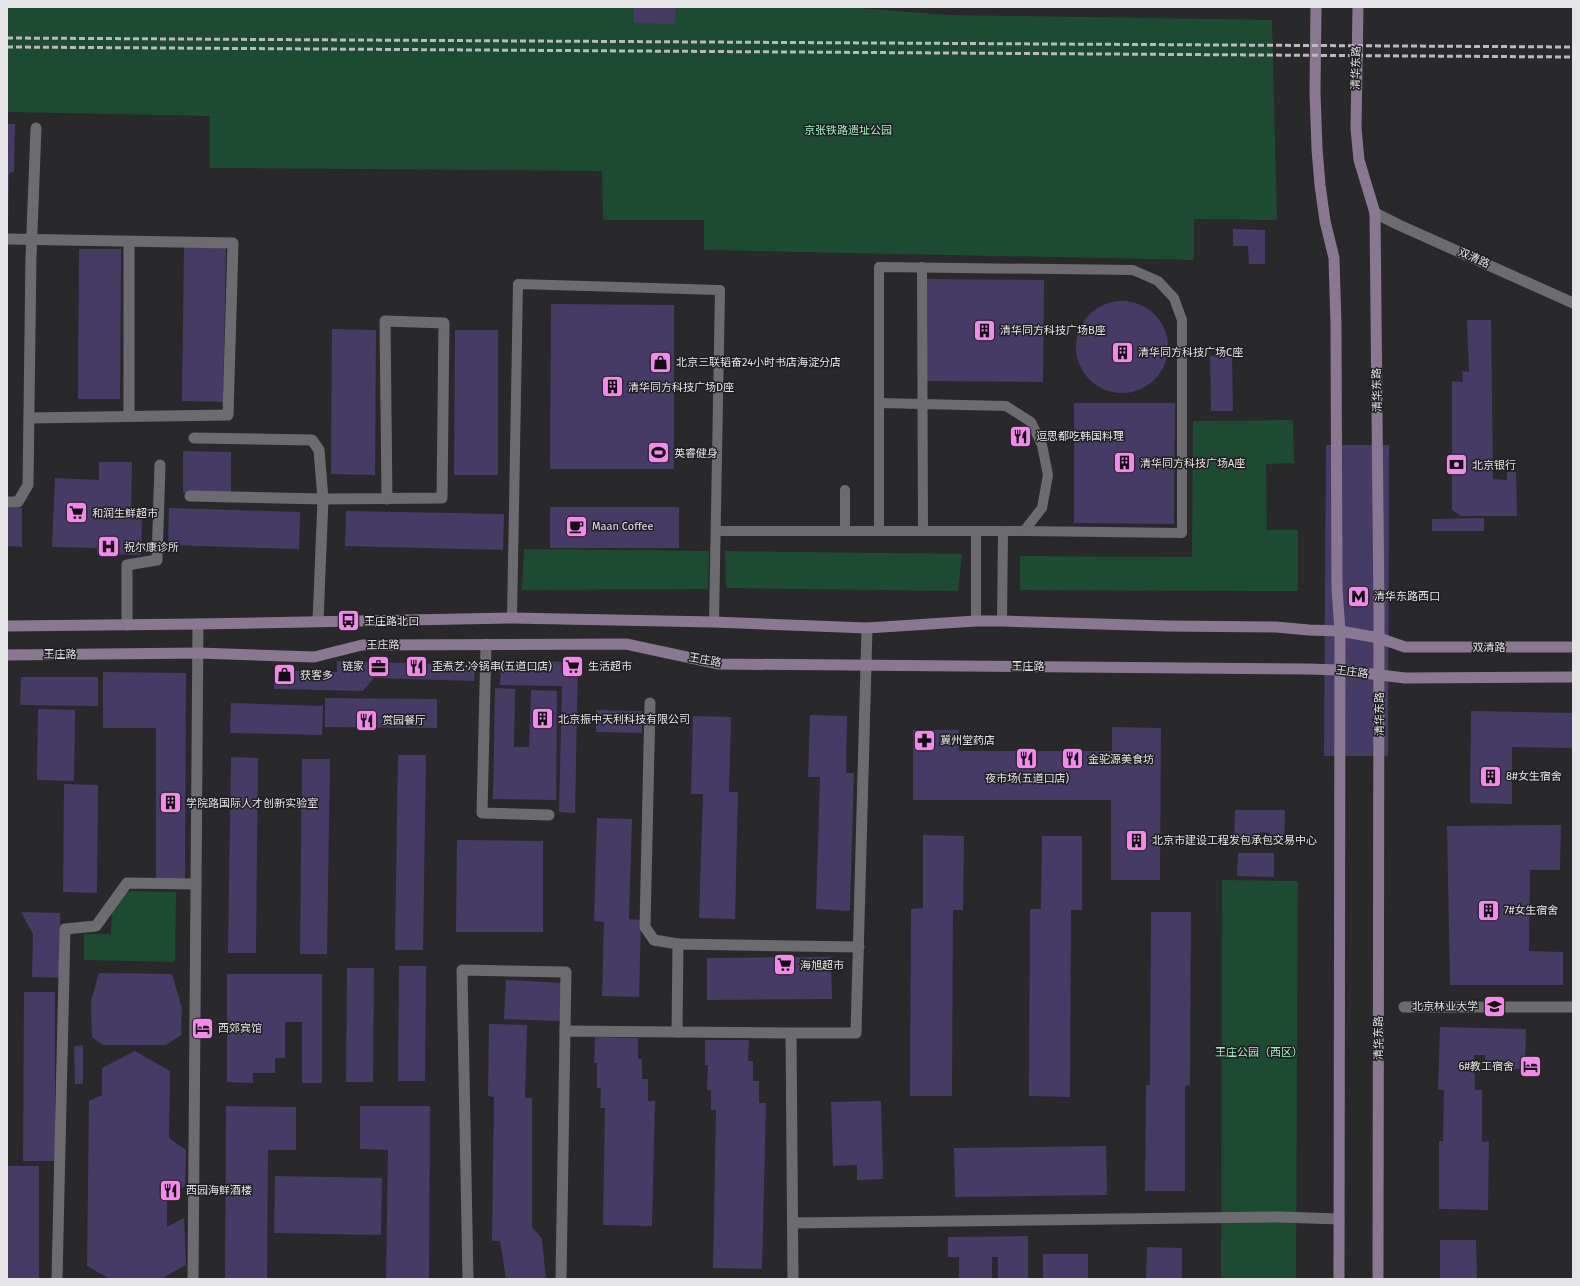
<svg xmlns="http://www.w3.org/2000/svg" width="1580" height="1286" font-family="'Fira Sans','Noto Sans SC',sans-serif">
<rect width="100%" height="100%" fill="#29282b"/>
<g fill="#1c4b32">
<path d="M7 7H846L950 15 1272 20 1277 220 1194 219V260L704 250V220H603L602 171 210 168V116L7 112Z"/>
<path d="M1293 420 1294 463 1266 464 1267 530H1298V591L1020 590V556L1192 557 1193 421Z"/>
<path d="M524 549 709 551 708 589 522 590Z"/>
<path d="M725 551 962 554 958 591 726 588Z"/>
<path d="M1222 880 1298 881 1296 1279H1221Z"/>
<path d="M126 891 176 892 175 962 84 960V934H111L112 905Z"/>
</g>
<g fill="#463b65">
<path d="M634 7H676L675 24 634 23Z"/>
<path d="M7 124H15L14 172 9 173 8 227H7Z"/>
<path d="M1233 229 1265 230V264H1249L1248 246H1233Z"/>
<path d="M184 244 226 245 223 402 182 401Z"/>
<path d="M79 249H121L120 399H78Z"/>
<path d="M927 279 1044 280 1043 382 926 381Z"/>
<circle cx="1122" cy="347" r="46"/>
<path d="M551 304 674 305V469H550Z"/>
<path d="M1467 320H1491L1493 479 1507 480V472H1516L1517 516H1461L1452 510V381L1463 382 1462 371 1469 372Z"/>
<path d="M332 329 376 330 375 475 331 474Z"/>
<path d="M455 330H498V475H454Z"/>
<path d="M1210 356H1232L1233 411H1211Z"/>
<path d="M1074 403H1175L1174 524 1074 523Z"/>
<path d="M1326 445H1389L1388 756H1324Z"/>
<path d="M183 451 231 452V494L183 493Z"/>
<path d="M99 462H132L131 518H142L141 555 97 554V548L52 547 55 478 99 480Z"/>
<rect x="550" y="507" width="129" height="41"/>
<path d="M7 508H22V547L7 546Z"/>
<path d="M169 508 300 512 299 549 168 545Z"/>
<path d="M346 511 504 514 503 550 345 546Z"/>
<path d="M1484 518V531H1432V519Z"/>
<path d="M337 661 475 665 474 681 374 678 363 691 274 689 275 670 337 672Z"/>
<path d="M501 661 578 662 575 813 559 812 562 686 500 685Z"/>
<path d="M103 672 186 673 185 879H156V728H103Z"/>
<path d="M21 677H98V706L20 705Z"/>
<path d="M495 688 515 689 514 747H529L531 690 557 691 556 800 493 799Z"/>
<path d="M325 698 437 699V728L325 727Z"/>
<path d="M231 703 323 706 322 735 230 733Z"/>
<path d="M38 709 75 710 74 781 37 780Z"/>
<path d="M596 710 642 711V733L596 732Z"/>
<path d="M1471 711 1573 713V748L1512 747V804L1470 803Z"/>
<path d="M810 715 847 716 846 773H854L850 911 816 909 820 777H808Z"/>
<path d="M693 716 731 717 729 792H738L735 919 699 918 703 794H691Z"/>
<path d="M1112 727 1161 728 1160 880H1111V800H913V730H959V751H1112Z"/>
<path d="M398 755H426L423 950H395Z"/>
<path d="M231 757 258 758 256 953H228Z"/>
<path d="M302 759H330L327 954H300Z"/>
<path d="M64 784 98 785 97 893 63 892Z"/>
<path d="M1235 810H1285L1284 843H1269L1270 833 1260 832 1259 842H1234Z"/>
<path d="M597 818 632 819 629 919 641 920 639 997 602 996 604 922 594 921Z"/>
<path d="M1561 825 1560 870H1530L1529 951 1563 952V985H1450L1447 826Z"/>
<path d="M923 835 964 836 963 910H953L952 1096H910L911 909 923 908Z"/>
<path d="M1042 836H1082V910H1071L1070 1097 1029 1096 1030 909H1041Z"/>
<path d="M457 840 543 841V932H456Z"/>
<path d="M1238 853H1274V877L1237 876Z"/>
<path d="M21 912 60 913 59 978 32 977 33 934Z"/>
<path d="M1151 912H1191L1190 1085 1185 1086V1191H1145L1146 1085H1150Z"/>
<path d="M831 957 832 999 707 1000V958Z"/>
<path d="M399 966H426L425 1081H398Z"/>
<path d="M347 968H374L373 1082H346Z"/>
<path d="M99 973 172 974 182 1008 181 1035 166 1045H103L92 1037 91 1001Z"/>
<path d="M227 974H322V1083H302V1022H285V1058H275V1073H253V1083L227 1082Z"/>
<path d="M506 980 563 983 562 1021 504 1019Z"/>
<path d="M24 992H55V1161H23Z"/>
<path d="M489 1024 527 1025 525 1098H532V1227L542 1239 546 1279H506L500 1241H492L494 1097 488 1096Z"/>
<path d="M1440 1027 1526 1029 1525 1069H1486L1485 1055H1474L1475 1090H1482V1142L1489 1141 1488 1210 1439 1209V1141H1443L1444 1090H1438Z"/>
<path d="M595 1037 638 1038V1059H642V1079H648V1101H655L652 1226 603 1225 605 1108H600L601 1088H597V1063H594Z"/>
<path d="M705 1040H749L748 1061H753V1081H759V1103H766L762 1269 713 1268 716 1110H711V1090H707L708 1065H705Z"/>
<path d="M83 1045V1084H75L74 1046Z"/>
<path d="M135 1051 170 1071 169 1138 186 1150 185 1186 167 1199V1227L184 1218 186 1265 161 1279H110L87 1266 89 1101 102 1095V1068Z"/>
<path d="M881 1101 883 1179 857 1180V1165L833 1166 831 1102Z"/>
<path d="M226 1106 296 1107V1150H268L267 1279H225Z"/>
<path d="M360 1106H430L429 1279H386L388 1150 360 1149Z"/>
<path d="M1106 1146 1107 1195 955 1197 954 1148Z"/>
<rect x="8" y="1166" width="31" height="113"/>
<path d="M275 1176 382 1178 381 1235 274 1233Z"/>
<path d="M1028 1236V1279H998V1257H992V1279H959V1257H948V1237Z"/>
<path d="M1440 1240H1476L1477 1279H1440Z"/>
<path d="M1147 1247 1182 1248V1279H1146Z"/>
<rect x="1043" y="1254" width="45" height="25"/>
</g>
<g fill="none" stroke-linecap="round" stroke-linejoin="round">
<g stroke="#6c6b6f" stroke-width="10">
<path d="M922 267 923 531"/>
<path d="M845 490V531H1024L1042 508 1048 475 1042 445 1031 422 1006 406 879 403"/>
<path d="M716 531H845"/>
<path d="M879 531V267L1133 270 1158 281 1174 298 1182 320V533L1024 531"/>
<path d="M976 532V621"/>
<path d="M512 618 518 284 720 290 714 622"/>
<path d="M1002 621 1003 531"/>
</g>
<g stroke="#6c6b6f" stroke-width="11">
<path d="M7 239 233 243 228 415 29 418"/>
<path d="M129 416V242"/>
<path d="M190 496 323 499 319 450 312 440 194 438"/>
<path d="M7 502H18L28 485 31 257 36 128"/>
<path d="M318 621 323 499 442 498 444 323 385 321 387 499"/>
<path d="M127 625V565L157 560 160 465"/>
<path d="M486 644 482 813 549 815"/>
<path d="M650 703 645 927 654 940 678 944"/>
<path d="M1404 1007H1573"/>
<path d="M677 1032 678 944 859 947"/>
<path d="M793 1223 1280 1217 1339 1219"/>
<path d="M57 1279 65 929 96 926 127 883 196 884"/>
<path d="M193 1279 198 624"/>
<path d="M468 1279 462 970 566 972 565 1031"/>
<path d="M561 1279 565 1031 791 1033"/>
<path d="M793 1279 791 1033H856L867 628"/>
</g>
<path stroke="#6c6b6f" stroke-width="11" d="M1375 213 1399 225 1573 303"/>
<g stroke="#8a7892" stroke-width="11">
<path d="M1316 7 1315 92 1317 149 1320 185 1325 221 1334 258 1336 325 1337 589 1340 631 1339 1279"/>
<path d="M1358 7 1356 128 1359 160 1375 213 1379 612 1378 1279"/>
<path d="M7 626 198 624 512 618 714 622 867 628 976 621H1002L1167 626 1276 627 1309 630 1340 631 1379 638 1405 647H1573"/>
<path d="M7 655 198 653 314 657 362 645 626 644 719 664 1308 669 1339 670 1405 678 1573 677"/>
</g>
<g stroke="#bab9bb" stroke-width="3" stroke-dasharray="6 3" stroke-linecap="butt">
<path d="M7 38 1573 47"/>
<path d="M7 47 1573 57"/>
</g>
</g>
<defs>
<symbol id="building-square" viewBox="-11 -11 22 22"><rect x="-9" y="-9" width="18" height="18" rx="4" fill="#f688ed" stroke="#1f1e21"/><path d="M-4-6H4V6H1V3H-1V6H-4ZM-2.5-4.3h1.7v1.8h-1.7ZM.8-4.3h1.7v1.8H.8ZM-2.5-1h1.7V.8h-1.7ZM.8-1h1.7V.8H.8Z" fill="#111"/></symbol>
<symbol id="shop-square" viewBox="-11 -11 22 22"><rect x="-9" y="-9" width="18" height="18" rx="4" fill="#f688ed" stroke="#1f1e21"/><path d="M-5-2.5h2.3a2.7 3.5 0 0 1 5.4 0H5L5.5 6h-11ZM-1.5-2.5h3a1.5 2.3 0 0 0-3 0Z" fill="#111"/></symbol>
<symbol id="restaurant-square" viewBox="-11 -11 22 22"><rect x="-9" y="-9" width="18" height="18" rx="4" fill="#f688ed" stroke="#1f1e21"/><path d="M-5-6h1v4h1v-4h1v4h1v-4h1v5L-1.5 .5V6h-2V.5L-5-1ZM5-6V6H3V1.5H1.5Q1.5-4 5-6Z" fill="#111"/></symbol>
<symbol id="stadium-square" viewBox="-11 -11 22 22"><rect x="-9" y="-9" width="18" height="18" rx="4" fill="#f688ed" stroke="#1f1e21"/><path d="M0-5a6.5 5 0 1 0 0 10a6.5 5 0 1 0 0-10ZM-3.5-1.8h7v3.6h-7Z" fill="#111"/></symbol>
<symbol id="bank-square" viewBox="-11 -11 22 22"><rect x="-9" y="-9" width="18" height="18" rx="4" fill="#f688ed" stroke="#1f1e21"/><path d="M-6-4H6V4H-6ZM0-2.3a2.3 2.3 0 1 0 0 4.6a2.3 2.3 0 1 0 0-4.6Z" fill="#111"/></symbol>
<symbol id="supermarket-square" viewBox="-11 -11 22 22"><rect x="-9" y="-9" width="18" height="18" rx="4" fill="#f688ed" stroke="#1f1e21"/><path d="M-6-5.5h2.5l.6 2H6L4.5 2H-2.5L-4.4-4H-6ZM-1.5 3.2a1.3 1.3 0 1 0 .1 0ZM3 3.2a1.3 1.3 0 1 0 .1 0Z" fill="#111"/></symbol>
<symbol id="cafe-square" viewBox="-11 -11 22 22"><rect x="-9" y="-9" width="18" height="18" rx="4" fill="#f688ed" stroke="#1f1e21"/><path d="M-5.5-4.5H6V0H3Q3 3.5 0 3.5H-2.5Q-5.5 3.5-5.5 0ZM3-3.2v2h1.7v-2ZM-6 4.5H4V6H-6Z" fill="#111"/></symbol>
<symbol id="hospital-square" viewBox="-11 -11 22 22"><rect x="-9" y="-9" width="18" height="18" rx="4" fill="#f688ed" stroke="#1f1e21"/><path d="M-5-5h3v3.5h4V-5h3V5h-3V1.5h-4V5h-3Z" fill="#111"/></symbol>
<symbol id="metro-square" viewBox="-11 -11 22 22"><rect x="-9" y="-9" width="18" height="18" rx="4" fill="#f688ed" stroke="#1f1e21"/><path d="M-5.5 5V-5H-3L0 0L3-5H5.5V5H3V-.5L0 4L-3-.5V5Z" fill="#111"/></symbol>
<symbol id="bus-square" viewBox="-11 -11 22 22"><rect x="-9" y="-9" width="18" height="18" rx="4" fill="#f688ed" stroke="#1f1e21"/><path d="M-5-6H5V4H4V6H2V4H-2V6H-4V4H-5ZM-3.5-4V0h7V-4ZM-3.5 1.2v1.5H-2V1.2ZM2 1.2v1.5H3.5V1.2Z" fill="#111"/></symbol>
<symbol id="office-square" viewBox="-11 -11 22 22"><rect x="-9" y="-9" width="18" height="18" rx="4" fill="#f688ed" stroke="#1f1e21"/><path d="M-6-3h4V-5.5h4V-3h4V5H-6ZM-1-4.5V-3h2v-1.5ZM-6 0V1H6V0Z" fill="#111"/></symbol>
<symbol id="pharmacy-square" viewBox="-11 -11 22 22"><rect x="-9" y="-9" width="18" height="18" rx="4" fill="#f688ed" stroke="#1f1e21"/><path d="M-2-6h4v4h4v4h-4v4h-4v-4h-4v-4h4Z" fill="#111"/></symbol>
<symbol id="university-square" viewBox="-11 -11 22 22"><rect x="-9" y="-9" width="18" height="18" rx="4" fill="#f688ed" stroke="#1f1e21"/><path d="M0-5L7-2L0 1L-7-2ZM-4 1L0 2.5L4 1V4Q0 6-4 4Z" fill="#111"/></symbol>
<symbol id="hotel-square" viewBox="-11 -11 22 22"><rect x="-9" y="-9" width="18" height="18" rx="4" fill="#f688ed" stroke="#1f1e21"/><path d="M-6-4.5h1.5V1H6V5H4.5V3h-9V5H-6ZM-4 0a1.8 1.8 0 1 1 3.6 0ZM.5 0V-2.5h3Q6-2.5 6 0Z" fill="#111"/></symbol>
</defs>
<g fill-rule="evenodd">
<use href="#building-square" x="972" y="318" width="25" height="25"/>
<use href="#building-square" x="1110" y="340" width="25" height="25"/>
<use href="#shop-square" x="648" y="350" width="25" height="25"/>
<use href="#building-square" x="600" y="374" width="25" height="25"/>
<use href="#restaurant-square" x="1008" y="424" width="25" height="25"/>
<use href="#stadium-square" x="646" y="440" width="25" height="25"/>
<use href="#building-square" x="1112" y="450" width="25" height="25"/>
<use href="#bank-square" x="1444" y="452" width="25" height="25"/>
<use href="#supermarket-square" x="64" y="500" width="25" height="25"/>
<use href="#cafe-square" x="564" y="514" width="25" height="25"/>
<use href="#hospital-square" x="96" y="534" width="25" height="25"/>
<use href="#metro-square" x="1346" y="584" width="25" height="25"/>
<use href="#bus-square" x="336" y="608" width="25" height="25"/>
<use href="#office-square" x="366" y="654" width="25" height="25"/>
<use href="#restaurant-square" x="404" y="654" width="25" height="25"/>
<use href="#supermarket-square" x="560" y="654" width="25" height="25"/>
<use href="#shop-square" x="272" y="662" width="25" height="25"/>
<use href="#building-square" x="530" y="706" width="25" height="25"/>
<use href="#restaurant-square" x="354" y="708" width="25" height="25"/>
<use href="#pharmacy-square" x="912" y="728" width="25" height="25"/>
<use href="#restaurant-square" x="1014" y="746" width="25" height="25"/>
<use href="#restaurant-square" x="1060" y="746" width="25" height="25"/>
<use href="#building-square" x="1478" y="764" width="25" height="25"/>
<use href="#building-square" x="158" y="790" width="25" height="25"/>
<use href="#building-square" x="1124" y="828" width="25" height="25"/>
<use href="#building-square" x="1476" y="898" width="25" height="25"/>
<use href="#supermarket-square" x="772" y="952" width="25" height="25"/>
<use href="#university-square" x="1482" y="994" width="25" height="25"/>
<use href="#hotel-square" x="190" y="1016" width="25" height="25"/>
<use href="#hotel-square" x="1518" y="1054" width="25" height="25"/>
<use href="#restaurant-square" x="158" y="1178" width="25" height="25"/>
</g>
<g text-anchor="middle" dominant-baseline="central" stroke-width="3" stroke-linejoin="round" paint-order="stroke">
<g font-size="11" fill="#e5e4e6" stroke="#1f1e21">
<text transform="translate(1356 68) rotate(-89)">清华东路</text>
<text transform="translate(1474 258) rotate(24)">双清路</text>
<text transform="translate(1377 390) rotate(-91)">清华东路</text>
<text transform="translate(383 645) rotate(-1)">王庄路</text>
<text x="1489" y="647">双清路</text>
<text x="60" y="654">王庄路</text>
<text transform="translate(705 660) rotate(10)">王庄路</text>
<text x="1028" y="666">王庄路</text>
<text transform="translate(1352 672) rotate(7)">王庄路</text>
<text transform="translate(1379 714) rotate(-90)">清华东路</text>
<text transform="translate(1378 1038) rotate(-90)">清华东路</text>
</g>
<g font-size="11" fill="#a2f0c1" stroke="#1f1e21">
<text x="848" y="130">京张铁路遗址公园</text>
<text x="1259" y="1052">王庄公园（西区）</text>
</g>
<g font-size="11" fill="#e5e4e6" stroke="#1f1e21" text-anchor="start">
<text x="1000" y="330">清华同方科技广场B座</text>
<text x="1138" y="352">清华同方科技广场C座</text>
<text x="676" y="362">北京三联韬奋24小时书店海淀分店</text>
<text x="628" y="387">清华同方科技广场D座</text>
<text x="1036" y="436">逗思都吃韩国料理</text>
<text x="674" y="453">英睿健身</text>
<text x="1140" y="463">清华同方科技广场A座</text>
<text x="1472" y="465">北京银行</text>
<text x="92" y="513">和润生鲜超市</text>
<text x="592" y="526">Maan Coffee</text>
<text x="124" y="547">祝尔康诊所</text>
<text x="1374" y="596">清华东路西口</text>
<text x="364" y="621">王庄路北口</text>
<text x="364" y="666" text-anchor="end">链家</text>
<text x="432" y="666">歪煮艺·冷锅串(五道口店)</text>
<text x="588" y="666">生活超市</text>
<text x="300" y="675">获客多</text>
<text x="558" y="719">北京振中天利科技有限公司</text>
<text x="382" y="720">赏园餐厅</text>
<text x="940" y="740">冀州堂药店</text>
<text x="1088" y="759">金驼源美食坊</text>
<text x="1506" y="776">8#女生宿舍</text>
<text x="1027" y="778" text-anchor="middle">夜市场(五道口店)</text>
<text x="186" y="803">学院路国际人才创新实验室</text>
<text x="1152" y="840">北京市建设工程发包承包交易中心</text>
<text x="1504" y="910">7#女生宿舍</text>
<text x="800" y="965">海旭超市</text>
<text x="1478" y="1006" text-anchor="end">北京林业大学</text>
<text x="218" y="1028">西郊宾馆</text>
<text x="1514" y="1066" text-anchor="end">6#教工宿舍</text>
<text x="186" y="1190">西园海鲜酒楼</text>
</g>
</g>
<rect width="1580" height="1286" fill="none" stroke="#e5e4e6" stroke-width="16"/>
</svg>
